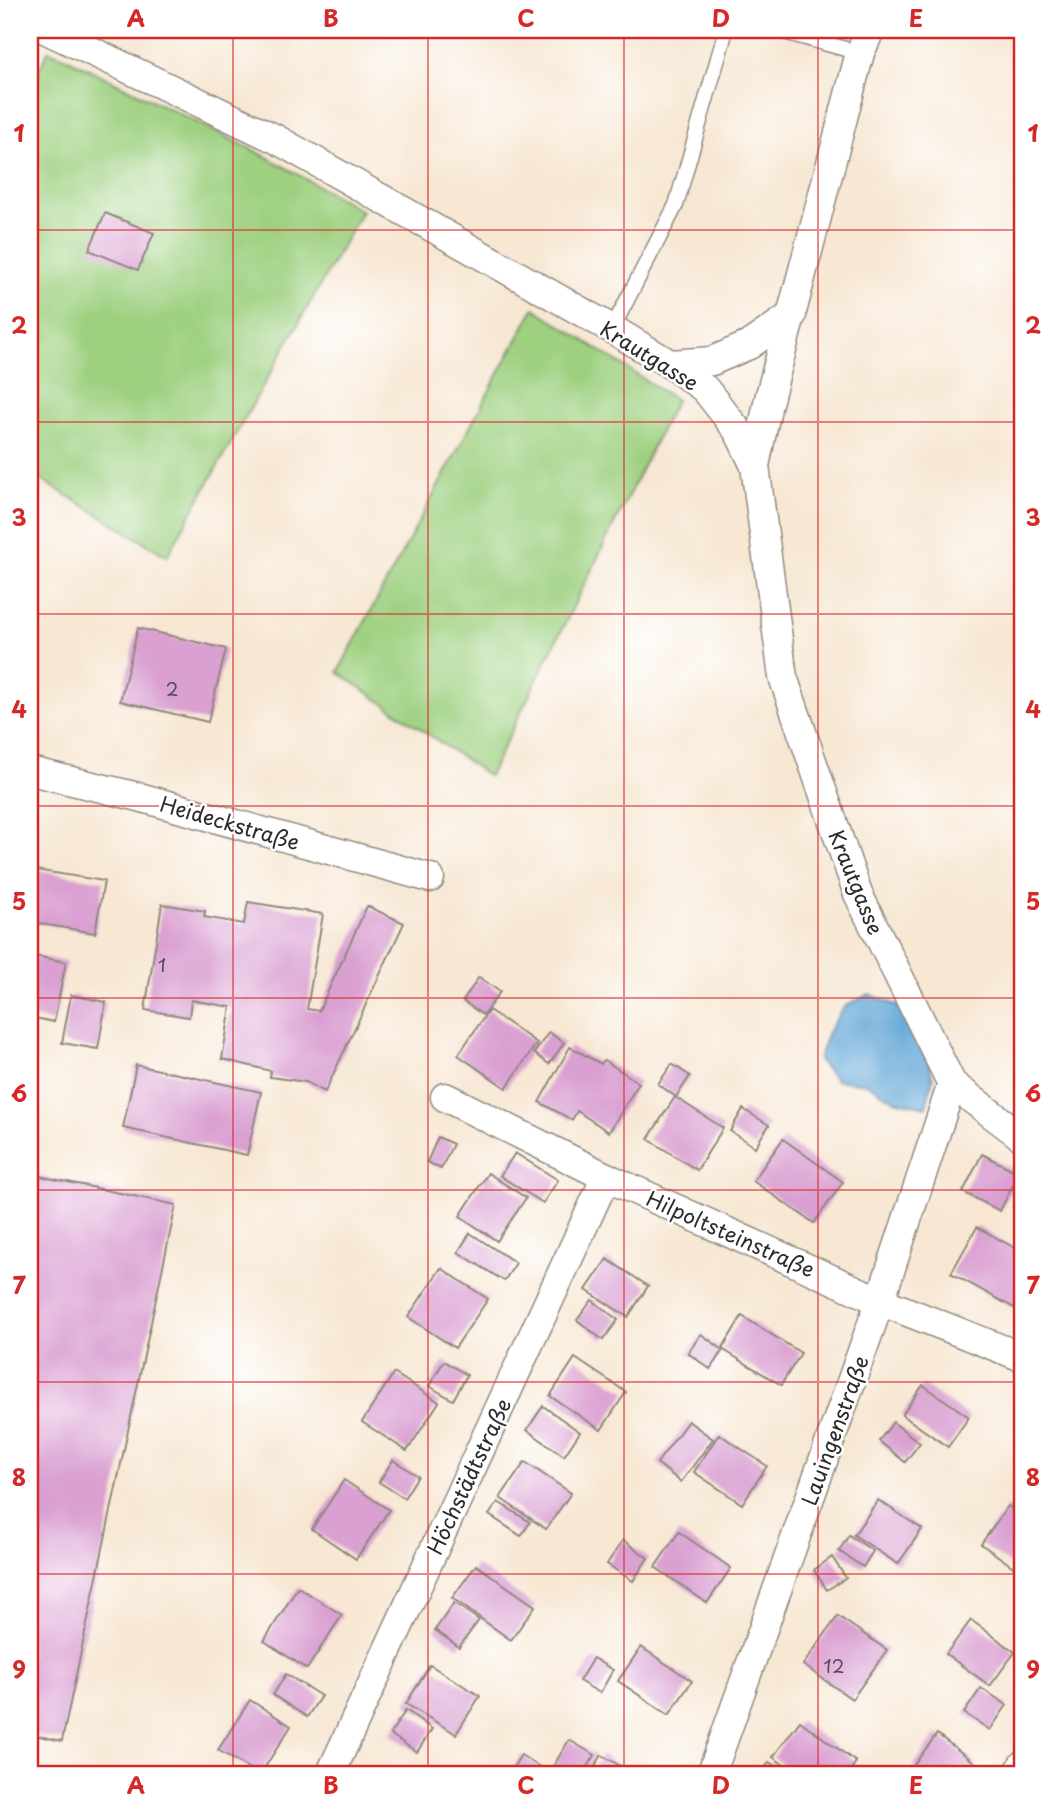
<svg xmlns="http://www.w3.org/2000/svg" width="1052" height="1805" font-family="'Playpen Sans',sans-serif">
<rect width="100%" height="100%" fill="#fff"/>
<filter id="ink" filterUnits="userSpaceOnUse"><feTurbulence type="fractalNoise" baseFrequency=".0143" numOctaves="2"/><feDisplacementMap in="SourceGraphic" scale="14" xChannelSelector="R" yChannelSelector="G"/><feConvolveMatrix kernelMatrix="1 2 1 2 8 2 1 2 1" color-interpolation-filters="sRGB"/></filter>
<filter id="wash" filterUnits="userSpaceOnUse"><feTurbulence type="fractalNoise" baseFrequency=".00686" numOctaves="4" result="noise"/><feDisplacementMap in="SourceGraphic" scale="28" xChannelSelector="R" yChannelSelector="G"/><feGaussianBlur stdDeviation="1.57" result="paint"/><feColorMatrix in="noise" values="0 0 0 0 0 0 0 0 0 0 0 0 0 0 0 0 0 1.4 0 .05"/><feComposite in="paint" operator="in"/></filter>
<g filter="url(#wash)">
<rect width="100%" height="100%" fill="#f7e7d3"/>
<g fill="#9ed080" stroke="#647e56" stroke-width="2">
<path d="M48 51 58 54 265 156 362 211 167 556 30 473V89Z"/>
<path d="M534 308 676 400 489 776 338 672Z"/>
</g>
<path fill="#60a6d6" stroke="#466880" stroke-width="2" d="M869 994 901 1007 926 1054 933 1078 926 1107 894 1100 867 1084 836 1080 818 1060 827 1034 844 1007Z"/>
<g id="blocks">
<g fill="#daa0d2">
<path d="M105 213 154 233 138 270 89 250Z"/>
<path d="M138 628 226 649 208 722 120 701Z"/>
<path d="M30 869 104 881 95 933 30 922Z"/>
<path d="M248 902 323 914 307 1009 319 1011 367 906 404 923 325 1092 306 1082 270 1077 271 1071 222 1059 231 1007 191 1000 189 1017 145 1010 162 904 205 911 204 917 244 924Z"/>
<path d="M30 955 66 962 54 1022 30 1017Z"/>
<path d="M479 977 500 992 483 1015 463 1001Z"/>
<path d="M71 995 106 1002 98 1049 62 1043Z"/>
<path d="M489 1010 537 1043 506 1088 458 1055Z"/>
<path d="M549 1032 564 1043 549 1064 534 1053Z"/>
<path d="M570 1047 601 1064 604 1060 639 1083 609 1132 577 1111 572 1120 539 1102Z"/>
<path d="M672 1064 690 1076 676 1097 658 1084Z"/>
<path d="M136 1065 261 1092 247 1155 123 1128Z"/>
<path d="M675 1097 723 1128 697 1170 648 1139Z"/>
<path d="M743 1109 769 1125 755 1147 730 1131Z"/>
<path d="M438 1137 453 1144 441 1169 427 1162Z"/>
<path d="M783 1139 843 1182 814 1223 753 1181Z"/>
<path d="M515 1153 558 1180 543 1203 500 1176Z"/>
<path d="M982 1154 1019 1173 1000 1211 963 1192Z"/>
<path d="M488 1173 526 1198 497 1241 460 1216Z"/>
<path d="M30 1174 176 1205 62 1741 30 1734Z"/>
<path d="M977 1227 1022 1252V1294L1014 1308 951 1273Z"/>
<path d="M470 1233 516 1263 504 1281 458 1252Z"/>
<path d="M607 1259 648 1286 628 1317 586 1290Z"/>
<path d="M441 1268 488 1299 455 1348 408 1317Z"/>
<path d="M592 1300 618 1320 603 1340 577 1320Z"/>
<path d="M742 1316 801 1353 781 1385 722 1349Z"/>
<path d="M701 1334 723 1350 710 1369 688 1353Z"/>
<path d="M575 1358 626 1392 601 1430 550 1396Z"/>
<path d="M444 1361 467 1375 453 1400 429 1386Z"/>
<path d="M394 1373 439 1402 407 1451 362 1422Z"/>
<path d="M923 1385 969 1417 948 1447 902 1415Z"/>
<path d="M543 1406 580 1432 564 1456 527 1430Z"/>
<path d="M688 1421 713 1439 681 1482 657 1463Z"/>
<path d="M893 1422 920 1443 905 1462 879 1441Z"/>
<path d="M719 1434 767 1466 742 1504 694 1472Z"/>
<path d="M393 1460 418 1476 404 1498 379 1482Z"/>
<path d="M525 1462 571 1493 546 1529 500 1498Z"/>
<path d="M344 1480 389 1510 356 1559 312 1529Z"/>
<path d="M878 1500 922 1529 898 1564 854 1535Z"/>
<path d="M498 1502 530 1522 521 1536 489 1515Z"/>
<path d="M1008 1506 1022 1515V1573L981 1544Z"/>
<path d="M679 1532 731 1568 707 1603 655 1567Z"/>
<path d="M849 1535 873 1551 863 1567 839 1551Z"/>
<path d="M623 1540 648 1558 633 1581 607 1564Z"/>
<path d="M832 1557 846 1578 827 1590 814 1570Z"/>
<path d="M476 1565 535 1606 511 1640 452 1598Z"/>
<path d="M298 1587 342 1615 307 1669 264 1641Z"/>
<path d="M454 1603 479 1620 459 1647 435 1630Z"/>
<path d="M838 1616 887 1650 852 1699 803 1665Z"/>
<path d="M971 1620 1015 1652 990 1686 946 1654Z"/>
<path d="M641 1647 692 1681 669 1715 618 1681Z"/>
<path d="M593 1658 613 1670 600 1693 579 1681Z"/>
<path d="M430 1665 480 1696 456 1734 406 1704Z"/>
<path d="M286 1674 321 1696 307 1717 273 1695Z"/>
<path d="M981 1688 1007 1705 990 1730 964 1713Z"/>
<path d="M250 1700 291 1726 260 1775 218 1750Z"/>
<path d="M406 1710 432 1729 417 1752 390 1734Z"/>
<path d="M800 1721 856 1762 847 1775H798L773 1757Z"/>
<path d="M937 1734 978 1765 971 1775H926L913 1766Z"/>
<path d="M569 1740 595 1755 583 1775H548Z"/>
<path d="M521 1755 546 1771 543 1775H522L512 1769Z"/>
<path d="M602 1755 635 1775H589Z"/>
<path d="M769 1762 789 1775H761Z"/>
</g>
</g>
</g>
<g filter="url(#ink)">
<use href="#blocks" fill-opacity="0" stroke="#91897f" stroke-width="2"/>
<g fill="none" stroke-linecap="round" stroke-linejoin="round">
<defs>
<g id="lane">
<path d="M777 30 860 53"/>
<path d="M612 329 676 205 726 30"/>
</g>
<g id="street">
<path d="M47 30 276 139 612 329 670 364 705 389 738 431 755 466 783 677 858 894 952 1084 1022 1137"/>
<path d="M670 364 712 361 749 345 792 315"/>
<path d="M755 466 768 403 860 53 870 30"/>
<path d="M30 771 139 797 430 878"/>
<path d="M445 1097 606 1177 880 1301 1022 1357"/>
<path d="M330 1775 606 1177"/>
<path d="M711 1775 880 1301 952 1084"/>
<path d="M1019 1775 1022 1766"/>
</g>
</defs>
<use href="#lane" stroke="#91897f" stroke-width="17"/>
<use href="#street" stroke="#91897f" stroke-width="31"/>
<use href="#lane" stroke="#fff" stroke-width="14"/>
<use href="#street" stroke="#fff" stroke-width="28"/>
</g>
</g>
<path fill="none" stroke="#d62828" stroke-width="2" stroke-opacity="0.55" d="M233 30V1775M428 30V1775M624 30V1775M818 30V1775M30 230H1022M30 422H1022M30 614H1022M30 806H1022M30 998H1022M30 1190H1022M30 1382H1022M30 1574H1022"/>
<g text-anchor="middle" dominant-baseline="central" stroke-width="5" stroke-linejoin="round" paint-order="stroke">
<g font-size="18" fill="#574855">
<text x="172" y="688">2</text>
<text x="162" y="964">1</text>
<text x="834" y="1665">12</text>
</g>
<g font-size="21" fill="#2b2b2b" stroke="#fff">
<text transform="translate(650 355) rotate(32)">Krautgasse</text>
<text transform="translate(230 822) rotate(16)">Heideckstraße</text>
<text transform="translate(857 882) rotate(68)">Krautgasse</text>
<text transform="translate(731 1233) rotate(24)">Hilpoltsteinstraße</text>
<text transform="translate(834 1430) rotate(-70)">Lauingenstraße</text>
<text transform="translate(468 1476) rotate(-65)">Höchstädtstraße</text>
</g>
</g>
<rect width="1052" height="1805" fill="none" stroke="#fff" stroke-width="77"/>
<rect x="38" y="38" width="976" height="1728" fill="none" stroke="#d62828" stroke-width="2.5"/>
<g font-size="23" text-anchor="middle" font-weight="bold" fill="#d62828">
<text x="136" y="27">A</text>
<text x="331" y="27">B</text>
<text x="526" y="27">C</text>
<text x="721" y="27">D</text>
<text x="916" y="27">E</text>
<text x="19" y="142">1</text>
<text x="1033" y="142">1</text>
<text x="19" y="334">2</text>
<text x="1033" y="334">2</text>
<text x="19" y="526">3</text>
<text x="1033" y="526">3</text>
<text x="19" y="718">4</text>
<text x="1033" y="718">4</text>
<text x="19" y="910">5</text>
<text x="1033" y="910">5</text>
<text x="19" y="1102">6</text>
<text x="1033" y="1102">6</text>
<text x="19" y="1294">7</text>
<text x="1033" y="1294">7</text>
<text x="19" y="1486">8</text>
<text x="1033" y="1486">8</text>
<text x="19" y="1678">9</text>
<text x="1033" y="1678">9</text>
<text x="136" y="1794">A</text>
<text x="331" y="1794">B</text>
<text x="526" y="1794">C</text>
<text x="721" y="1794">D</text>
<text x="916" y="1794">E</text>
</g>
</svg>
